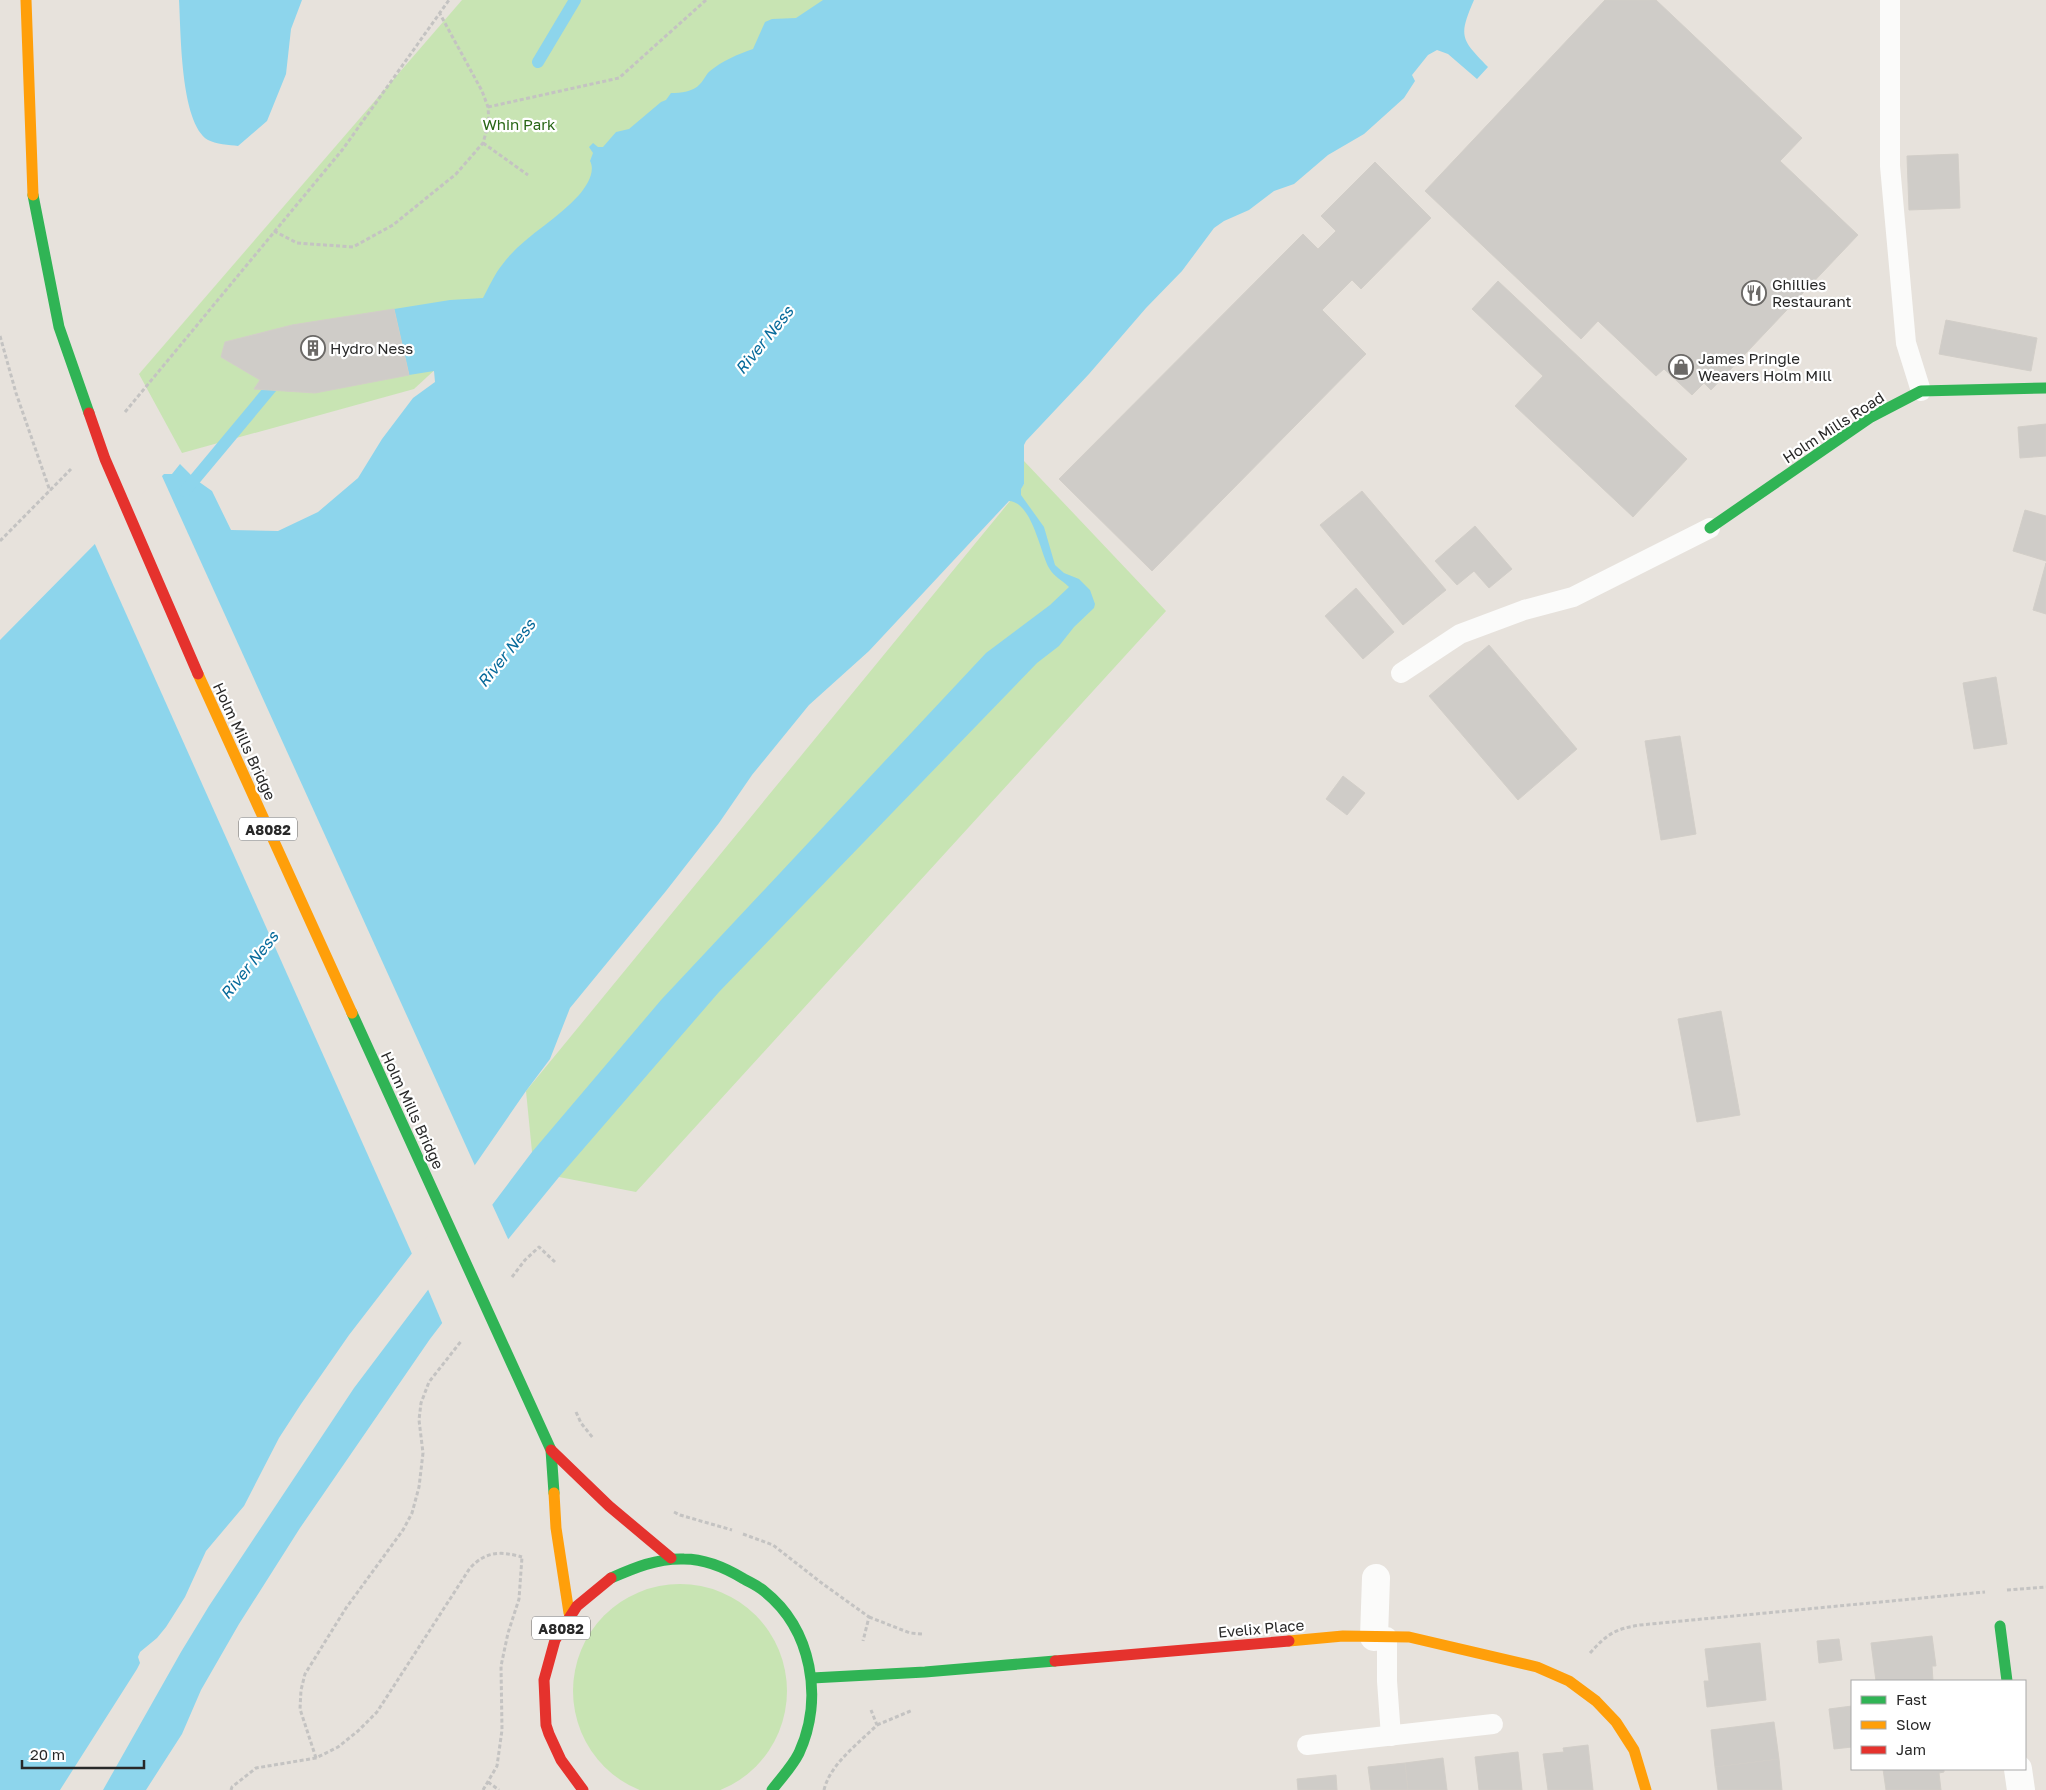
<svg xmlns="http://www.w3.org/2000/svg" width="2046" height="1790" font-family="'Golos Text',sans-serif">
<rect width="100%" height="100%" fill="#e7e2dc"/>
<g fill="#c8e4b3">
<path d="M462 0H836L414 389 182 453 139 374Z"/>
<path d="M1024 461 1166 611 636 1192 559 1177 532 1152 526 1091 1024 484Z"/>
<circle cx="680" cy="1691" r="107"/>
</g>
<g fill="#8dd5ec">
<path d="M179 0H302L291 29 286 74 267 121 238 146C230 145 215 144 208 140 180 123 181 31 179 0Z"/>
<path d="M823 0H1474C1458 37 1461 39 1488 67L1477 79 1448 54 1437 50 1428 55 1412 75 1415 81 1404 98 1364 134 1328 155 1294 184 1274 191 1249 210 1224 221 1214 228 1182 271 1146 308 1089 374 1026 441 1024 445V484L1021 489V495L1044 527 1055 565 1064 573 1079 579 1090 590 1095 604 1094 608 1074 627 1059 646 1037 663 719 992 559 1177 479 1275 430 1339 300 1528 239 1624 201 1690 182 1734 146 1790H103L181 1652 209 1606 354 1388 532 1152 661 1000 986 653 1050 605 1069 587C1062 580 1054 577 1049 568 1040 552 1032 502 1009 501L869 651 809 705 752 775 719 823 666 891 570 1008 550 1059 526 1091 430 1230 349 1335 301 1404 279 1438 244 1506 206 1551 185 1597 166 1627 157 1638 140 1652 138 1657 140 1663 137 1669 60 1790H0V640L164 474H172L180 464 195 479 212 491 231 530 278 531 318 512 358 478 382 439 413 398 435 382 434 371 409 375 394 309 450 300 483 298C489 287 494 275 502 265 522 237 556 221 579 195 586 187 596 172 590 161L593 153 589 147 593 143 598 147H603L616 132 629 129 661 102 666 100 671 93C681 93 693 92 700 84 704 80 706 74 710 71 722 61 738 54 753 49L765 22 772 19 796 18Z"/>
</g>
<g fill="#e7e2dc">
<path d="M161 474 476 1168 413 1256 94 542Z"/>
<path d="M491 1202 509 1241 443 1325 427 1287Z"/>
</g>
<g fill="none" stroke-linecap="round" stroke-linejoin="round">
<g stroke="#8dd5ec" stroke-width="12">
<path d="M538 62 575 0"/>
<path d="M185 491 280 377"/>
</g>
</g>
<g fill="#cfccc8" stroke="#d2cec8">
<path d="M1605 0H1656L1802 138 1780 161 1858 235 1711 390 1704 383 1692 395 1664 369 1656 376 1598 321 1581 339 1425 191Z"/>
<path d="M1958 154 1960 208 1909 210 1907 156Z"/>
<path d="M1375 162 1431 218 1361 289 1352 280 1322 310 1366 354 1152 571 1059 479 1303 234 1318 249 1336 231 1321 216Z"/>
<path d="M1498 281 1687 459 1633 517 1515 406 1543 376 1472 309Z"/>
<path d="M394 309 409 375 315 393 254 389 260 380 221 357 225 342 292 325Z"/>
<path d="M1946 320 2037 338 2031 371 1939 354Z"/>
<path d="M2046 424V456L2020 458 2018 427Z"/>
<path d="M1362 491 1446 590 1403 625 1320 525Z"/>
<path d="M2025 510 2046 516V561L2013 551Z"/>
<path d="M1475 526 1512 569 1489 588 1474 571 1457 585 1435 561Z"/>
<path d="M2046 563V614L2033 610Z"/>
<path d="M1356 588 1394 632 1363 659 1325 616Z"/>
<path d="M1489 645 1577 749 1518 800 1429 696Z"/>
<path d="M1996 677 2007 744 1974 749 1963 683Z"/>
<path d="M1680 736 1696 834 1661 840 1645 741Z"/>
<path d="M1343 776 1365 793 1347 815 1326 799Z"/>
<path d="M1721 1011 1740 1115 1697 1122 1678 1019Z"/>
<path d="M1932 1636 1936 1666H1932L1933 1681H1876L1871 1643Z"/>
<path d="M1839 1639 1842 1660 1819 1663 1817 1641Z"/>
<path d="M1760 1643 1766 1700 1707 1707 1704 1681H1709L1705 1649Z"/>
<path d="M1852 1706V1747L1834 1749 1829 1709Z"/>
<path d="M1774 1722 1779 1759 1715 1767 1711 1730Z"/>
<path d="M1588 1745 1593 1790H1548L1543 1754 1564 1752 1563 1748Z"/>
<path d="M1518 1752 1522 1790H1479L1475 1757Z"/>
<path d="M1443 1758 1447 1790H1408L1405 1763Z"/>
<path d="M1779 1759 1782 1790H1718L1715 1767Z"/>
<path d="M1405 1763 1408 1790H1371L1368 1767Z"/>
<path d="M1883 1769H1944V1772L1939 1773 1941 1790H1886Z"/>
<path d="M1336 1775 1337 1790H1298L1297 1779Z"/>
</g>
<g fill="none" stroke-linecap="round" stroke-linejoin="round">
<g stroke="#c4c3c2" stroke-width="3" stroke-dasharray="4 2.5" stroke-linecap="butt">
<path d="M488 107 619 78 706 0"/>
<path d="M483 143 528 175"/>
<path d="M274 231 297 243 353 247 393 225 456 174 483 143 489 122 488 107 482 91 440 14"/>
<path d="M0 336 16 393 50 491"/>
<path d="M125 412 343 149 449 0"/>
<path d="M0 541 71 469"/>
<path d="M512 1277 525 1260 539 1247 555 1262"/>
<path d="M576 1412 581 1423 593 1438"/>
<path d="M674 1512 680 1515 732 1530"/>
<path d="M743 1534 773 1545 823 1584 869 1617 863 1641"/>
<path d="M2007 1590 2046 1587"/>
<path d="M869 1617 910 1633 922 1634"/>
<path d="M1590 1653C1607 1634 1615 1629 1640 1625L1985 1592"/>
<path d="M877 1725 913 1710"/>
<path d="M316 1758 300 1709 301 1690 305 1674 346 1608 403 1530 412 1513 419 1487 423 1453 419 1420 421 1403 429 1382 462 1340"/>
<path d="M488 1782 499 1790"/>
<path d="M231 1790 232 1787 256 1768 316 1758 338 1747 358 1731 377 1712 470 1568C486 1551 501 1551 522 1557"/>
<path d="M483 1790 497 1766 502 1730 501 1666 508 1633 519 1599 522 1557"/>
<path d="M824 1790C830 1764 859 1743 877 1725L871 1710"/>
</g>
<g stroke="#fbfbfa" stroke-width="20">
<path d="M1890 0V166L1906 343 1921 391"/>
<path d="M1401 673 1460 634 1524 610 1573 597 1710 528"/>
<path d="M1387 1637V1681L1391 1736"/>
<path d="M1307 1745 1493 1724"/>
</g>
<g stroke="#fbfbfa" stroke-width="28">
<path d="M1374 1637 1376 1578"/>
<path d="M2018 1769 2021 1790"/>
</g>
<g stroke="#30b455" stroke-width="11">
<path d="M33 195 59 327 89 413"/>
<path d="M1710 528 1871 417 1921 391 2046 388"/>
<path d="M352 1013 551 1450 554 1493"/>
<path d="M611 1578C634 1568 657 1558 684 1559 705 1559 726 1568 744 1579 751 1583 758 1586 764 1591 812 1629 824 1699 799 1753 792 1767 781 1778 772 1790"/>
<path d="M2000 1626 2007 1681"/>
<path d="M812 1678 925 1672 1055 1661"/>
</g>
<g stroke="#ff9f0a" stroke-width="11">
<path d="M26 0 33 195"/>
<path d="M198 674 352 1013"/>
<path d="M554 1493 556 1528 569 1613"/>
<path d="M1289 1641 1343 1636 1409 1637 1537 1667 1569 1681 1596 1701 1616 1722 1634 1750 1646 1790"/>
</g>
<g stroke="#e5322d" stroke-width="11">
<path d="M89 413 105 459 198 674"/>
<path d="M551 1450 609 1506 671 1558"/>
<path d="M1055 1661 1289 1641"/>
<path d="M583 1790 561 1760 549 1734 546 1725 544 1680 555 1640 577 1606 611 1578"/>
</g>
</g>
<defs>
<symbol id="restaurant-ring" viewBox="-11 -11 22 22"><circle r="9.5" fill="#fff" stroke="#6b6967" stroke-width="1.5"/><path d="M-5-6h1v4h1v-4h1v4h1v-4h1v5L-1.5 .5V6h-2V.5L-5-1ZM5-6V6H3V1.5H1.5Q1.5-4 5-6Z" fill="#6b6967"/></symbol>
<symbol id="building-ring" viewBox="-11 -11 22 22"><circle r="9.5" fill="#fff" stroke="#6b6967" stroke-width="1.5"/><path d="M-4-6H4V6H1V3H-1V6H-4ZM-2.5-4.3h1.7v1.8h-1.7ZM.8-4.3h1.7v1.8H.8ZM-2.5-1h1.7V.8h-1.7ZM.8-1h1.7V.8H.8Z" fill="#6b6967"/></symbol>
<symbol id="shop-ring" viewBox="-11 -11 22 22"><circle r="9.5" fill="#fff" stroke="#6b6967" stroke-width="1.5"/><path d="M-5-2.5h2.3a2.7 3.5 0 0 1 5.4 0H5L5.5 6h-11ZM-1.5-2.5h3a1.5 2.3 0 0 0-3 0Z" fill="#6b6967"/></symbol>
</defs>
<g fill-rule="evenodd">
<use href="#restaurant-ring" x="1740" y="279" width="28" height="28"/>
<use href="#building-ring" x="299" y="334" width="28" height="28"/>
<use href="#shop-ring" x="1667" y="353" width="28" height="28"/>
</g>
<g text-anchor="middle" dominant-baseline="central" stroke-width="4.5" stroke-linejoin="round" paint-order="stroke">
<g fill="#fff" stroke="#686868" stroke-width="1">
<rect x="239" y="817.5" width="58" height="23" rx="4"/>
<rect x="532" y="1616.5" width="58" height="23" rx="4"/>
</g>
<g font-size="14" font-weight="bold" fill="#282828">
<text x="268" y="829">A8082</text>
<text x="561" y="1628">A8082</text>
</g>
<g font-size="15" fill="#286616" stroke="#fff">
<text x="519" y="124">Whin Park</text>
</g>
<g font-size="15" fill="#282828" stroke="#fff" text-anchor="start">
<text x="1772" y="284">Ghillies<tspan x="1772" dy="17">Restaurant</tspan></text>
<text x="330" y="348">Hydro Ness</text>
<text x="1698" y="358">James Pringle<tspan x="1698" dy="17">Weavers Holm Mill</tspan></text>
</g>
<g font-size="15" fill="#282828" stroke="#fff">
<text transform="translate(1833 427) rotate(-33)">Holm Mills Road</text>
<text transform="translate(245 741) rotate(65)">Holm Mills Bridge</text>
<text transform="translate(413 1110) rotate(65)">Holm Mills Bridge</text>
<text transform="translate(1261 1628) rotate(-5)">Evelix Place</text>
</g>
<g font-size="16" font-style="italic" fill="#086b9b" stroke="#fff">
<text transform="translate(764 340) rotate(-51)">River Ness</text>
<text transform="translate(506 653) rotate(-51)">River Ness</text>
<text transform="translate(249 965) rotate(-51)">River Ness</text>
</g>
</g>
<rect x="1851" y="1680" width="175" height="90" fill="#ffffff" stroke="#a9a9a9"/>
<rect x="1861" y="1696" width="25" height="8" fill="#30b455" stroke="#a9a9a9"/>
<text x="1896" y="1705" font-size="15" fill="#282828">Fast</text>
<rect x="1861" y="1721" width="25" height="8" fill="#ff9f0a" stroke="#a9a9a9"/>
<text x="1896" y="1730" font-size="15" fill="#282828">Slow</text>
<rect x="1861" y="1746" width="25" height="8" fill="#e5322d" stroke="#a9a9a9"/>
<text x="1896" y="1755" font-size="15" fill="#282828">Jam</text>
<path d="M22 1760v8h122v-8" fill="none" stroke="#282828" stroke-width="2.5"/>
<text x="30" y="1760" font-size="15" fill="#282828" stroke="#ffffff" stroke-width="4" paint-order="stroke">20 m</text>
</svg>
